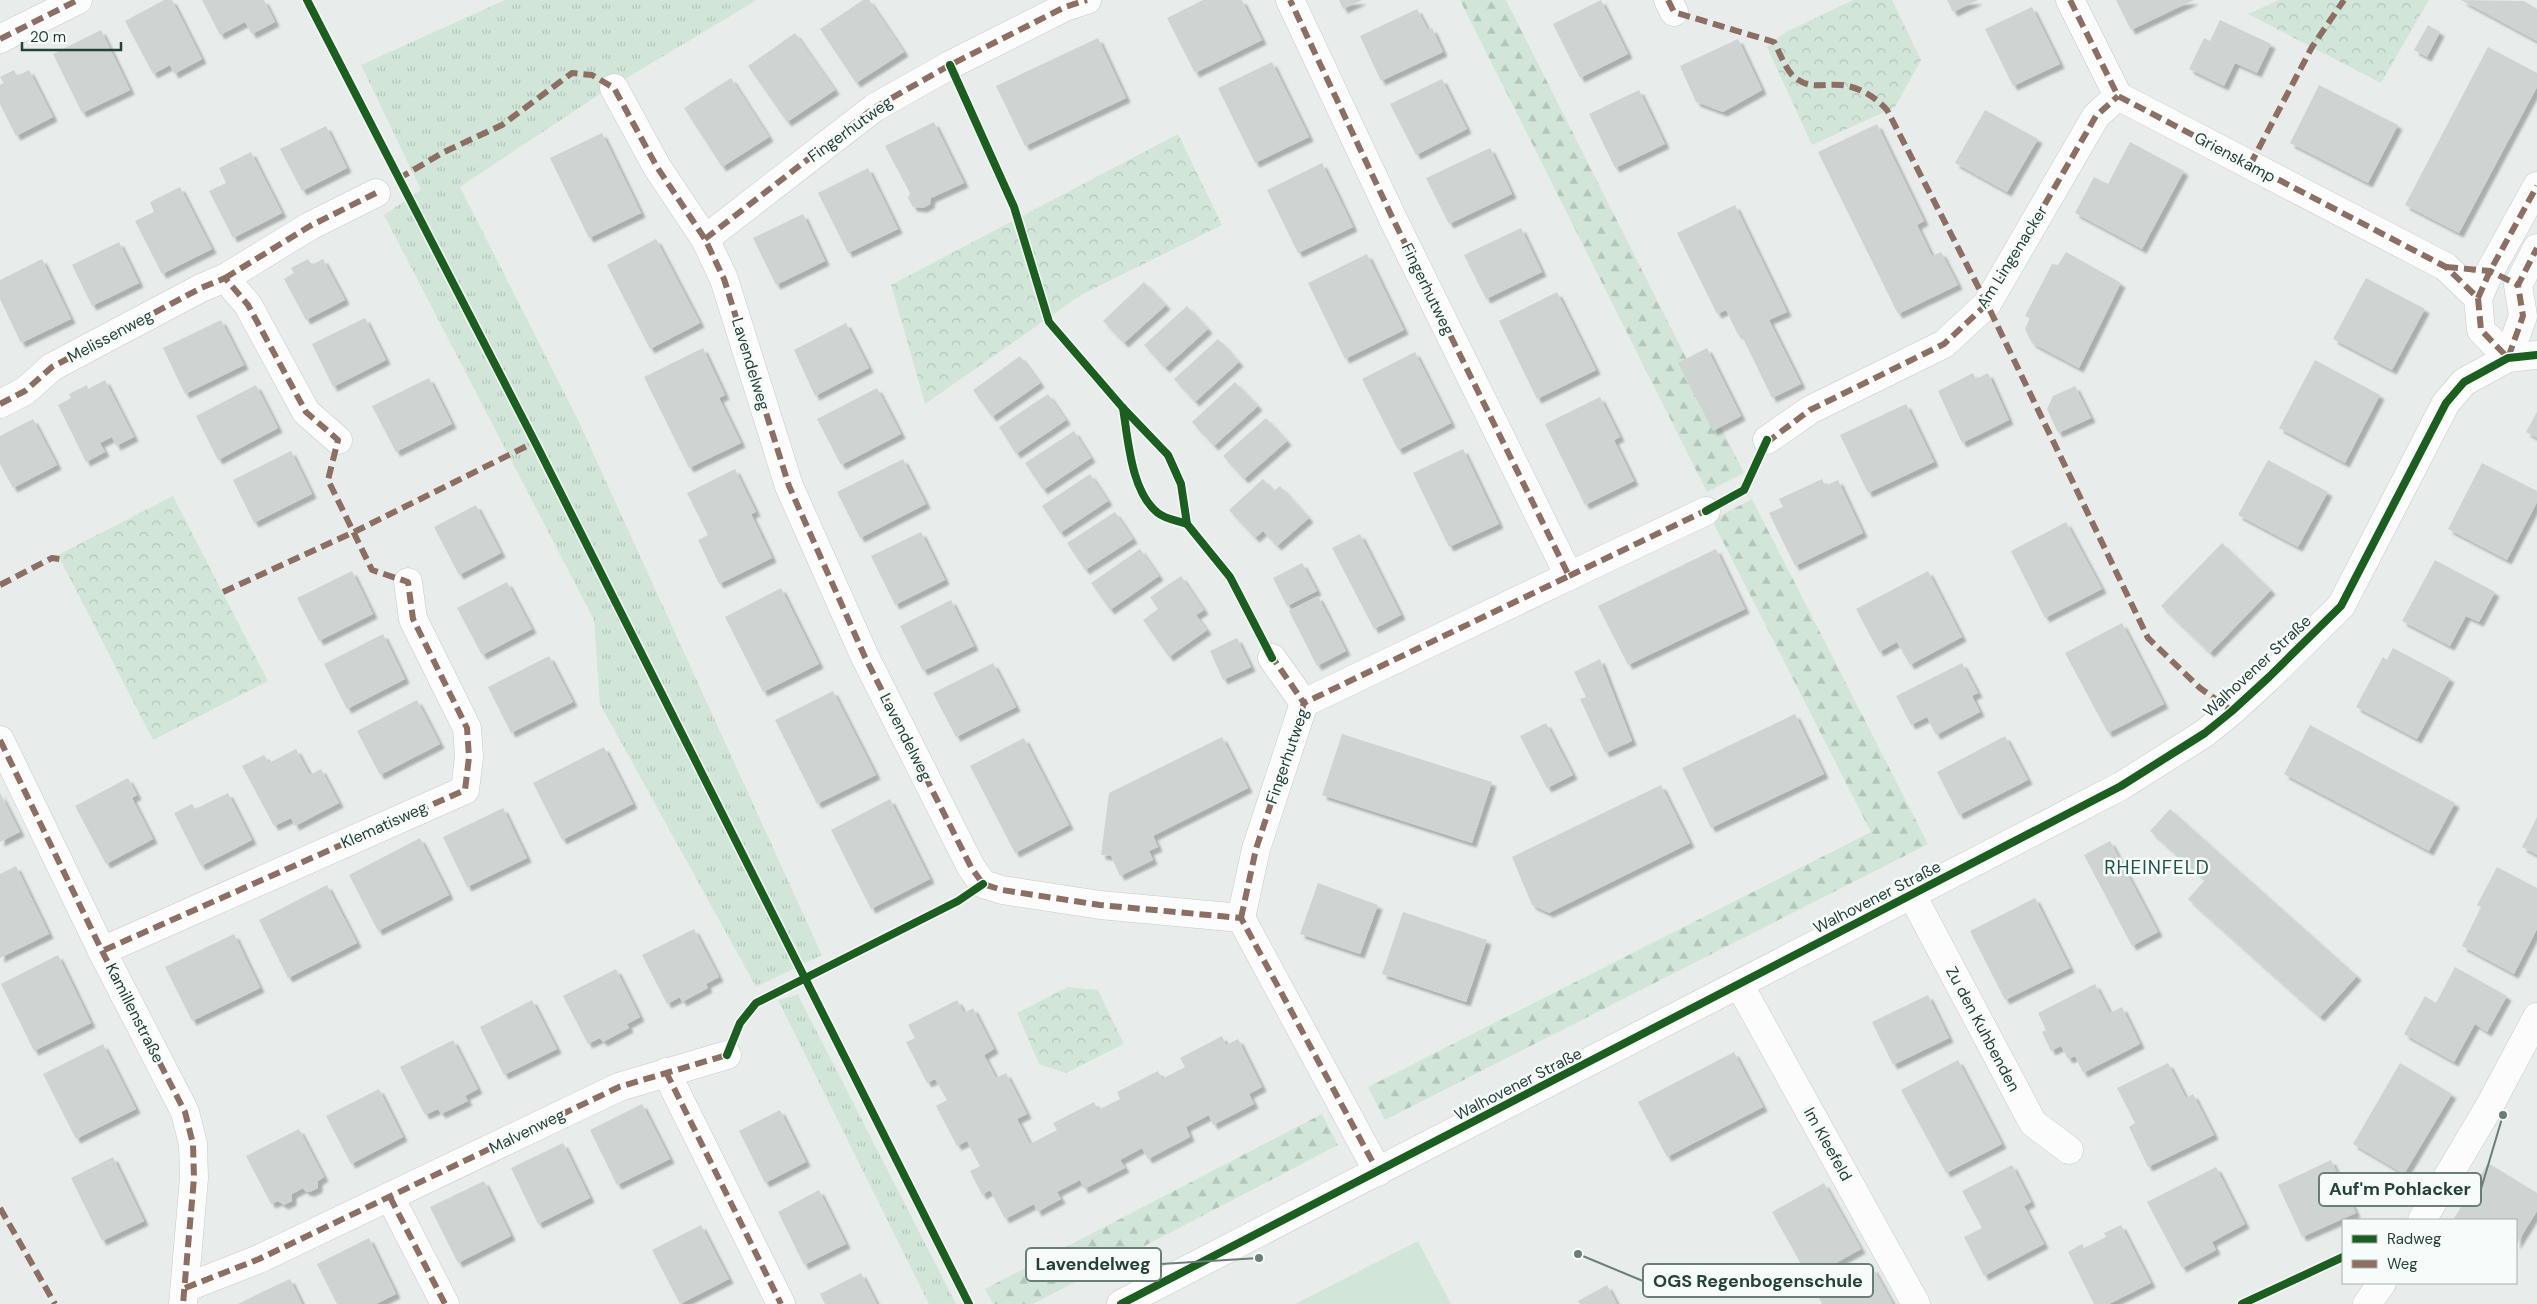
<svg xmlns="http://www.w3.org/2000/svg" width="2537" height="1304" font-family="'DM Sans',sans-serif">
<defs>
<pattern id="grass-tufts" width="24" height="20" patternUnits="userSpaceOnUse" patternTransform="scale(1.25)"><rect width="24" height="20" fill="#d1e6d8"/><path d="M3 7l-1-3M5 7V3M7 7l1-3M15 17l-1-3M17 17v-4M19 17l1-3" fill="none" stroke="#b3c6ba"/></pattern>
<pattern id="forest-firs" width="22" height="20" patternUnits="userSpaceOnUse" patternTransform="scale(1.25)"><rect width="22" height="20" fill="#d1e6d8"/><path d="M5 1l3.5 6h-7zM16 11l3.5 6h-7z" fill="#b3c6ba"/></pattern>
<pattern id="park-crowns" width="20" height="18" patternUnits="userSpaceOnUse" patternTransform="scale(1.25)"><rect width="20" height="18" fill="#d1e6d8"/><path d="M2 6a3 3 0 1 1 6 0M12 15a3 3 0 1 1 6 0" fill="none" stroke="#b3c6ba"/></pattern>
<filter id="shadow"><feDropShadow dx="4.5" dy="4.5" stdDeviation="1" flood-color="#0004"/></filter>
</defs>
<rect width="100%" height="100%" fill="#e8edeb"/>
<g fill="url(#grass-tufts)">
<path d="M505 0H757L600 94 460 187 578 420 822 955 756 987 600 704 594 620 384 215 421 190 361 65Z"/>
<path d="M798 995 956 1304H929L778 1000Z"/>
</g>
<g fill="url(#forest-firs)">
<path d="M1460 0H1506L1744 473 1707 492Z"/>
<path d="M1752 499 1928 844 1385 1120 1368 1087 1871 832 1712 520Z"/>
<path d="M1322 1114 1338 1145 1033 1304H993L985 1289Z"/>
</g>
<g fill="url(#park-crowns)">
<path d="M1853 0H1892L1921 60 1895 107 1812 145 1767 47 1784 33Z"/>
<path d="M2279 0H2429L2381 83 2248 14Z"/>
<path d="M1178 134 1222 225 1081 295 925 404 891 285Z"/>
<path d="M173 496 268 681 153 740 58 555Z"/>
<path d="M1068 987 1098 990 1124 1044 1066 1073 1039 1064 1017 1013Z"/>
</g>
<path fill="#d1e6d8" d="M1418 1241 1451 1304H1295Z"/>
<g fill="#cfd4d2" filter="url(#shadow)">
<path d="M164 0H172L202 59 174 74 170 65 153 74 125 21Z"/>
<path d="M202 0H264L275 22 252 34 245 22 220 35Z"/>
<path d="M863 0H869L904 52 856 83 820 29Z"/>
<path d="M1203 0H1242L1262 40 1195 73 1167 18Z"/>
<path d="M1339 0H1362L1343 9Z"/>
<path d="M1601 0 1628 54 1580 78 1553 24Z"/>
<path d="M1947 0H1978L1953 12Z"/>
<path d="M2116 0H2194L2131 30Z"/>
<path d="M2461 0 2524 1 2537 9V41Z"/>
<path d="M2032 7 2060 64 2013 86 1985 29Z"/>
<path d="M1417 9 1428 30 1432 28 1443 52 1381 81 1360 36Z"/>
<path d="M2220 20 2271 44 2257 73 2235 63 2224 86 2189 69 2204 38 2210 41Z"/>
<path d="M2428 25 2440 32 2427 57 2414 50Z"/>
<path d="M101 30 130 90 82 113 53 54Z"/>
<path d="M795 33 835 90 787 122 748 66Z"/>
<path d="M1098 38 1126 98 1025 146 996 86Z"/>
<path d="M1738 39 1762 90 1723 112 1696 102 1680 66Z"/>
<path d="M2488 47 2537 73V87L2459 233 2405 205Z"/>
<path d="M1272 62 1309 137 1255 163 1218 88Z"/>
<path d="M14 70 17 76 29 70 53 117 16 136 0 104V85L4 83 0 77Z"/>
<path d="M731 78 769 137 722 167 684 108Z"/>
<path d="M1442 79 1467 129 1416 155 1390 104Z"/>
<path d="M2319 85 2398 125 2368 183 2290 143Z"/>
<path d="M1639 90 1665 144 1615 168 1589 114Z"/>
<path d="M1985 110 2038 139 2007 192 1955 163Z"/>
<path d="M934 122 964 183 931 198 930 204 923 208 913 207 908 198 910 193 885 146Z"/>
<path d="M1877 124 1924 221 1917 225 1932 256 1941 252 1958 285 1898 314 1818 152Z"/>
<path d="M326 126 347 168 302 191 280 149Z"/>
<path d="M602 133 641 213 589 238 550 158Z"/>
<path d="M2130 142 2184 171 2142 249 2075 213 2094 177 2108 184Z"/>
<path d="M1490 148 1512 194 1449 224 1426 178Z"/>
<path d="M251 152 282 213 233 238 209 191 226 183 219 168Z"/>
<path d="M1322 163 1353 227 1298 253 1267 190Z"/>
<path d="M868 168 898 229 848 253 818 193Z"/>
<path d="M180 187 212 249 162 274 135 221 154 212 150 202Z"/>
<path d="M1735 205 1787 312 1769 320 1801 384 1772 398 1741 334 1738 335 1726 310 1717 314 1677 233Z"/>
<path d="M803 214 825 261 776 285 753 238Z"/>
<path d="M1521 228 1542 272 1486 299 1464 255Z"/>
<path d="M656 239 700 323 650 349 607 265Z"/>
<path d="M119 242 139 283 92 306 72 265Z"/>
<path d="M2066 252 2121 283 2079 368 2032 343 2025 329 2030 318 2025 316 2052 264 2058 265Z"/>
<path d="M1367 254 1404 330 1345 359 1308 283Z"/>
<path d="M42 259 71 319 21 343 0 299V280Z"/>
<path d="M308 259 312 265 323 259 345 300 306 320 284 279 294 273 291 268Z"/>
<path d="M2366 278 2425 309 2392 370 2333 339Z"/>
<path d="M1144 282 1166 305 1124 343 1103 321Z"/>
<path d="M1557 292 1596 370 1537 399 1499 321Z"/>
<path d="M1187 306 1208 329 1165 368 1144 345Z"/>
<path d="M365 318 386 360 333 387 312 344Z"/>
<path d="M221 320 244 365 185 394 163 348Z"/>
<path d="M846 323 869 368 815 396 794 350Z"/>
<path d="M1218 339 1239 362 1195 402 1174 379Z"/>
<path d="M703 348 725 395 719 398 741 443 689 468 644 377Z"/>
<path d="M1707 348 1741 416 1713 431 1678 363Z"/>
<path d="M1415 352 1451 423 1398 450 1362 379Z"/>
<path d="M1020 356 1040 383 992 417 973 390Z"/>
<path d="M2315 360 2380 395 2345 463 2279 428Z"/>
<path d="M1973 373 1976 379 1988 373 2009 420 1962 443 1938 391Z"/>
<path d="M429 378 452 424 396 452 372 406Z"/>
<path d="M105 380 134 437 116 446 112 437 100 443 105 452 86 462 58 405 71 398 69 394 87 385 88 389Z"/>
<path d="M1235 382 1258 406 1214 446 1192 422Z"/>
<path d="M256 385 278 428 218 460 196 416Z"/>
<path d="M2075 386 2091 418 2058 433 2047 409 2053 396Z"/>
<path d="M877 388 901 434 841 465 817 419Z"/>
<path d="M1048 394 1066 420 1016 454 999 427Z"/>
<path d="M1600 397 1620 437 1614 440 1634 481 1585 505 1545 424Z"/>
<path d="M1906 404 1934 462 1868 493 1840 435Z"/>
<path d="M2537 412V438L2526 432Z"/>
<path d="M1266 418 1287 441 1244 479 1223 456Z"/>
<path d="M33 419 57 465 13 488 0 464V436Z"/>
<path d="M1074 431 1091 458 1043 490 1025 463Z"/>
<path d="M1463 449 1499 524 1449 547 1413 473Z"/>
<path d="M291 451 312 494 254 523 233 480Z"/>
<path d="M903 459 926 504 860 538 837 492Z"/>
<path d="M2268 460 2328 492 2298 547 2238 515Z"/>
<path d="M2482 463 2537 491V502L2507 560 2448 529Z"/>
<path d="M735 469 756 512 751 514 772 558 719 584 698 540 708 535 687 493Z"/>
<path d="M1090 474 1108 501 1060 533 1042 506Z"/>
<path d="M1263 479 1274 491 1280 486 1309 518 1277 546 1263 531 1255 538 1229 510Z"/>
<path d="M1822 479 1825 486 1838 480 1863 533 1795 566 1769 513 1783 507 1779 499Z"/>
<path d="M476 505 501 553 459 575 434 527Z"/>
<path d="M1115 512 1133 539 1085 570 1067 543Z"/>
<path d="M2066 522 2102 589 2045 618 2011 551Z"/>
<path d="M921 532 945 580 895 605 871 556Z"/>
<path d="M1360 534 1401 615 1374 629 1332 548Z"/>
<path d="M2222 543 2271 590 2210 653 2161 606Z"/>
<path d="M1140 549 1159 576 1110 610 1091 583Z"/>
<path d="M1716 549 1745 609 1628 665 1598 606Z"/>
<path d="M2435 560 2495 592 2479 622 2466 616 2450 646 2402 621Z"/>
<path d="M1302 563 1317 591 1287 606 1273 578Z"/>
<path d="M352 571 373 614 319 641 297 598Z"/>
<path d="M1928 571 1962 637 1910 665 1897 642 1879 652 1856 609Z"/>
<path d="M1181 576 1204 610 1196 615 1207 630 1169 657 1143 620 1158 609 1150 597Z"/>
<path d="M507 582 532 629 482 655 457 608Z"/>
<path d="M781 588 819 664 763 692 725 617Z"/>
<path d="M1318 596 1346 651 1317 666 1289 611Z"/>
<path d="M951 600 974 646 923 671 900 626Z"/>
<path d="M2122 623 2164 704 2108 733 2065 653Z"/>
<path d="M383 634 405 679 347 709 324 664Z"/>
<path d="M1237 638 1251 667 1223 680 1210 651Z"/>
<path d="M2393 648 2450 678 2417 739 2356 707 2383 657 2387 660Z"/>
<path d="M549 656 573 702 511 733 488 687Z"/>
<path d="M1600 659 1632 741 1605 753 1580 699 1586 697 1574 672Z"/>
<path d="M993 663 1016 707 956 737 933 693Z"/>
<path d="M1962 663 1978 693 1972 696 1980 712 1936 735 1927 717 1911 725 1896 696Z"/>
<path d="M833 691 876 775 817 804 775 720Z"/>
<path d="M417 700 440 744 380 775 357 731Z"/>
<path d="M1795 714 1824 774 1711 828 1682 768Z"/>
<path d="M1546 723 1573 775 1547 788 1520 736Z"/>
<path d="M2310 725 2455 803 2429 851 2284 774Z"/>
<path d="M1342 734 1492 782 1472 843 1322 795Z"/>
<path d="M2005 736 2028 780 1959 815 1937 772Z"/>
<path d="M1222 737 1248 788 1153 836 1158 847 1149 851 1153 860 1120 876 1111 856 1101 855 1109 793Z"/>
<path d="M1024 738 1069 825 1015 853 970 766Z"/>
<path d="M604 747 633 804 562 840 533 783Z"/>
<path d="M296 749 310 775 321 769 339 803 295 826 291 818 274 826 242 766 264 755 269 763Z"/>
<path d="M128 778 137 795 132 798 153 839 106 864 75 806Z"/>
<path d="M1661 785 1690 843 1549 913 1532 905 1512 857Z"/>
<path d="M0 793 20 832 0 842Z"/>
<path d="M228 793 252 840 201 866 174 813 192 804 195 809Z"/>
<path d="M890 799 930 879 871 909 831 830Z"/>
<path d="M503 808 527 858 467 887 443 837Z"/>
<path d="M2170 809 2357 976 2320 1017 2188 899 2205 880 2150 831Z"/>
<path d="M2537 817V855L2522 847Z"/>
<path d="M420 838 449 895 378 931 349 875Z"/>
<path d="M2110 841 2158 932 2132 946 2084 855Z"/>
<path d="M16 866 49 934 0 958V874Z"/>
<path d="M2497 867 2537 888V929L2514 974 2462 946 2481 907 2477 905Z"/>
<path d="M1318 883 1378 905 1360 954 1300 934Z"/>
<path d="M327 885 357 943 288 978 259 920Z"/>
<path d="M2035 898 2070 968 2005 1000 1970 931Z"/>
<path d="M1403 912 1487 940 1466 1002 1382 974Z"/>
<path d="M694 929 719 977 706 984 708 988 682 1002 680 997 667 1004 642 955Z"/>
<path d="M234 934 260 988 192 1021 165 967Z"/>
<path d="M58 955 91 1023 34 1051 1 984Z"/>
<path d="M2455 967 2507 996 2487 1032 2475 1024 2454 1062 2404 1034 2425 996 2436 1003Z"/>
<path d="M616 969 640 1017 627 1024 629 1028 603 1042 600 1038 588 1044 563 996Z"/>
<path d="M2095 984 2110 1013 2122 1007 2140 1044 2083 1073 2075 1056 2068 1059 2061 1046 2051 1051 2042 1032 2046 1030 2038 1013Z"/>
<path d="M1928 995 1949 1038 1893 1065 1872 1022Z"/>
<path d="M532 1000 557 1049 504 1075 480 1027Z"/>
<path d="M957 1000 964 1013 973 1008 994 1049 984 1055 996 1078 1006 1073 1027 1114 1017 1119 1030 1144 1057 1130 1053 1123 1094 1102 1098 1110 1120 1099 1117 1092 1158 1071 1162 1079 1185 1067 1180 1058 1222 1036 1226 1045 1238 1039 1262 1087 1249 1094 1254 1104 1213 1125 1209 1115 1186 1127 1190 1137 1148 1159 1142 1148 1120 1160 1125 1168 1084 1189 1080 1180 1057 1192 1061 1199 1037 1212 1034 1204 1005 1219 990 1190 982 1195 970 1171 980 1166 974 1155 967 1141 957 1146 936 1106 947 1100 935 1079 927 1083 906 1042 915 1038 908 1025Z"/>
<path d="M453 1040 478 1089 465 1096 468 1101 441 1114 438 1109 425 1115 400 1067Z"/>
<path d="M103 1044 136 1109 76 1139 43 1074Z"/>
<path d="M1734 1052 1763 1107 1667 1157 1638 1102Z"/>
<path d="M1958 1060 2002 1144 1946 1173 1901 1090Z"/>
<path d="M2168 1063 2186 1098 2193 1094 2214 1135 2148 1167 2129 1127 2135 1123 2117 1088Z"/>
<path d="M2400 1063 2452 1094 2404 1174 2353 1144Z"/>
<path d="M379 1089 403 1137 351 1164 326 1116Z"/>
<path d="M642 1104 670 1159 617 1185 590 1130Z"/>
<path d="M780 1110 806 1162 765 1183 739 1131Z"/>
<path d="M299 1129 324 1177 318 1181V1188L310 1192 305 1191 303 1188 292 1194V1201L284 1205 278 1201 271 1204 246 1156Z"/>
<path d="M563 1143 590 1198 538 1224 511 1168Z"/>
<path d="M113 1157 144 1221 102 1241 71 1178Z"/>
<path d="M2331 1160 2356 1213 2302 1237 2278 1185Z"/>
<path d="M2488 1163 2537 1193V1211L2516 1245V1220H2453Z"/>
<path d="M2012 1165 2031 1202 2024 1206 2044 1244 1984 1276 1964 1237 1982 1228 1962 1191Z"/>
<path d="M2216 1167 2245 1224 2212 1242 2216 1250 2182 1268 2147 1202Z"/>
<path d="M484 1181 511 1236 458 1263 430 1207Z"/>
<path d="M1824 1183 1861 1249 1809 1278 1772 1212Z"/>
<path d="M819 1190 846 1244 804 1265 778 1212Z"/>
<path d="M701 1225 729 1279 680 1304 652 1250Z"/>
<path d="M2121 1225 2151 1283 2109 1304H2094L2068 1252 2082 1244 2084 1248 2106 1237 2104 1233Z"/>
<path d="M369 1238 396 1294 376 1304H337L317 1264Z"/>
<path d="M1873 1268 1893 1304H1822L1819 1298Z"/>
<path d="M861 1273 877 1304H825L820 1294Z"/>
<path d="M290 1279 302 1304H238L262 1292Z"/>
<path d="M1607 1285 1617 1304H1580L1578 1301Z"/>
</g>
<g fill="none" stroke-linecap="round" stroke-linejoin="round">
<defs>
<g id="minor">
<path d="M1668 0 1674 12"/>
<path d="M2070 0 2118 96 2446 267 2478 298 2481 330 2508 358"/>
<path d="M0 39 78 0"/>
<path d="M614 88 657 167 705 239 724 279 789 486 865 657 971 867 983 884 1002 890 1100 905 1241 918 1378 1172"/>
<path d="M705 239 874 108 950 65 1065 7 1087 0"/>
<path d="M225 278 310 226 376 193"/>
<path d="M2478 298 2490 271 2537 186"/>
<path d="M2508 358 2537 355"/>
<path d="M0 404 25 391 52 367 201 288 225 278 248 305 306 412 338 440"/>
<path d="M1767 440 1810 410 1944 344 1987 304 2096 116 2118 96"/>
<path d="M1569 576 1706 511"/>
<path d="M1272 658 1304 703"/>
<path d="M0 740 102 951 185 1112 193 1144 194 1178 183 1304"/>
<path d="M1912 895 2033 1123 2069 1150"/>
<path d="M1241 918 1256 849 1304 703 1569 576 1393 219 1290 0"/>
<path d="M102 951 465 790 469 757 467 728 413 619 408 582"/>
<path d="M1739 984 1916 1304"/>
<path d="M666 1072 781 1304"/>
<path d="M390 1197 445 1304"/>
<path d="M2422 1220 2489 1107 2537 1017"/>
<path d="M185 1288 259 1259 619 1087 727 1055"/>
<path d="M1121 1304 2069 813 2121 786 2205 733 2232 711 2269 677 2341 606 2446 403 2464 382 2508 358 2523 316 2518 285 2537 248"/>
<path d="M2367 1304 2382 1283"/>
</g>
</defs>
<use href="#minor" stroke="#c5cac8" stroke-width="29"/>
<use href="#minor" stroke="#fcfcfc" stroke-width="28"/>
<g stroke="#8d6e63" stroke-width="6" stroke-dasharray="12 6" stroke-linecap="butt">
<path d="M1668 0 1674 12 1774 42C1780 53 1785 68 1793 76 1811 91 1822 83 1841 85 1860 87 1875 97 1887 110L1987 304 2148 638 2200 688 2232 711"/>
<path d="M2070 0 2118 96 2446 267 2478 298 2481 330 2508 358 2523 316 2518 285 2537 248"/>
<path d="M0 39 78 0"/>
<path d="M2250 165 2312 47 2344 0"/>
<path d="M398 179 444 152 502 125 572 73 592 75 614 88 657 167 705 239 724 279 789 486 865 657 971 867 983 884 1002 890 1100 905 1241 918 1378 1172"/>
<path d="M705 239 874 108 950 65 1065 7 1087 0"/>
<path d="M2446 267 2490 271 2518 285"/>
<path d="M225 278 310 226 376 193"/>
<path d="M2478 298 2490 271 2537 186"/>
<path d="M0 404 25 391 52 367 201 288 225 278 248 305 306 412 338 440 328 480 372 570 408 582 413 619 467 728 469 757 465 790 102 951"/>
<path d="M1766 443 1810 410 1944 344 1987 304 2096 116 2118 96"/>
<path d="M1569 576 1709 509"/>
<path d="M0 585 52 558 60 559"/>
<path d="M223 592 354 532 535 442"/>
<path d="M1270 654 1304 703"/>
<path d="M0 740 102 951 185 1112 193 1144 194 1178 183 1304"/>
<path d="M1241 918 1256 849 1304 703 1569 576 1393 219 1290 0"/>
<path d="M666 1072 781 1304"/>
<path d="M390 1197 445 1304"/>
<path d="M0 1208 55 1304"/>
<path d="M185 1288 259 1259 619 1087 727 1055 729 1052"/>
</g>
<defs>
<g id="cycleway">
<path d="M307 0 535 442 969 1304"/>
<path d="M950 65 1014 207 1049 322 1123 408 1168 455 1181 484 1187 524 1230 577 1272 658"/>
<path d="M1123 408C1128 439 1131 492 1158 513 1165 519 1179 521 1187 524"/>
<path d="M1706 511 1744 490 1767 440"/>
<path d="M727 1055 740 1023 756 1003 958 901 983 884"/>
<path d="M1121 1304 2069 813 2121 786 2205 733 2232 711 2269 677 2341 606 2446 403 2464 382 2508 358 2537 355"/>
<path d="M2242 1304 2343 1257"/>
</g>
</defs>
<use href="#cycleway" stroke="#f7fbf9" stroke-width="11"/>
<use href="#cycleway" stroke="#1b5e20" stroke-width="8"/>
</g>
<g text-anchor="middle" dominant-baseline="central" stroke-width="5" stroke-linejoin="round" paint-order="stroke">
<g font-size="16" fill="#24423a" stroke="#f7fbf9">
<text transform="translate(850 129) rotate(-36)">Fingerhutweg</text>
<text transform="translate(2235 157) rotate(28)">Grienskamp</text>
<text transform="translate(2012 257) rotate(-58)">Am Lingenacker</text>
<text transform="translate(1428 289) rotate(64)">Fingerhutweg</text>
<text transform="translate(110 336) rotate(-28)">Melissenweg</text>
<text transform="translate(751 364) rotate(73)">Lavendelweg</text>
<text transform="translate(2257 666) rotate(-43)">Walhovener Straße</text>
<text transform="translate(906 737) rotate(63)">Lavendelweg</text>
<text transform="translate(1287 756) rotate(-71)">Fingerhutweg</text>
<text transform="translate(384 825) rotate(-24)">Klematisweg</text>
<text transform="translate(1877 897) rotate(-27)">Walhovener Straße</text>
<text transform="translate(135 1013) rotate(63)">Kamillenstraße</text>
<text transform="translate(1983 1029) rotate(62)">Zu den Kuhbenden</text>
<text transform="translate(1518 1084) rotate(-27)">Walhovener Straße</text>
<text transform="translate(527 1131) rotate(-26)">Malvenweg</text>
<text transform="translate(1828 1144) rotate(61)">Im Kleefeld</text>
</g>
<g font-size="19" letter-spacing="1" fill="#1f5548" stroke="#f7fbf9">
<text x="2157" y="867">RHEINFELD</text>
</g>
</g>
<path fill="none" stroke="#697e78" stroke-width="2" d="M2503 1115L2481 1189M1259 1258L1161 1264M1578 1254L1643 1281"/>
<g fill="#697e78" stroke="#f7fbf9" stroke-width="2">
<circle cx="2503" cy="1115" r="5"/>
<circle cx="1259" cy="1258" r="5"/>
<circle cx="1578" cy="1254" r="5"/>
</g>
<g fill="#f7fbf9" stroke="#697e78" stroke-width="2">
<rect x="2319" y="1173" width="162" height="33" rx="5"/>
<rect x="1026" y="1248" width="135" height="33" rx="5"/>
<rect x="1643" y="1264" width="230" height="33" rx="5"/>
</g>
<g font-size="18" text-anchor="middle" font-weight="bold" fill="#24423a">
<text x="2400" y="1195">Auf'm Pohlacker</text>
<text x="1093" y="1270">Lavendelweg</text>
<text x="1758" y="1287">OGS Regenbogenschule</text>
</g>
<rect x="2342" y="1219" width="175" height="65" fill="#f7fbf9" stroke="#a3b1ad"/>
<rect x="2352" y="1235" width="25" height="8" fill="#1b5e20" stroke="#a3b1ad"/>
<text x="2387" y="1244" font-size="15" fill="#24423a">Radweg</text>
<rect x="2352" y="1260" width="25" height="8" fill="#8d6e63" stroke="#a3b1ad"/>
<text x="2387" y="1269" font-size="15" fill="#24423a">Weg</text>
<path d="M22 42v8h99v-8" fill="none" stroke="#24423a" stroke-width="2.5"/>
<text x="30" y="42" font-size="15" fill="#24423a" stroke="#f7fbf9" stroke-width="4" paint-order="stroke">20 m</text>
</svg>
